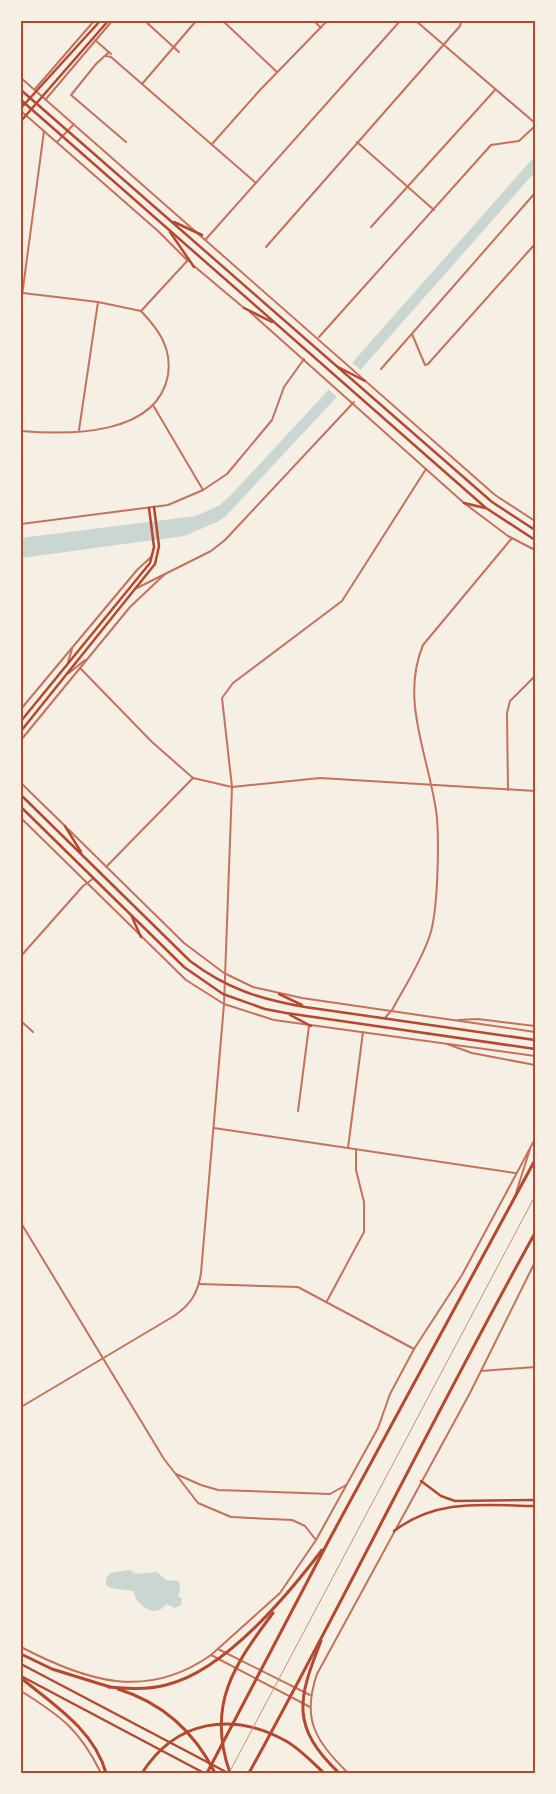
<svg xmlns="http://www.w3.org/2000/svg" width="556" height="1794" font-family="'Nunito Sans',sans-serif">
<rect width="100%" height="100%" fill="#f6efe4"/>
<g fill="#c9d6d2">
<path d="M535 156V172L332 402 225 517 217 522 184 536 21 558V538L196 516 220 505 230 496 321 398Z"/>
<path d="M130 1570 136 1574 157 1572 166 1580 179 1581 180 1591 178 1596 182 1599 181 1605 175 1608 167 1604C165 1605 163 1608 161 1609 149 1616 134 1601 134 1591L111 1588 106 1585V1579L110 1573Z"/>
</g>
<path fill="#f6efe4" d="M350 361 362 371 338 398 327 388Z"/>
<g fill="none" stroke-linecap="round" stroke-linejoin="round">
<g stroke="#c5725c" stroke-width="2">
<path d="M145 21 179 52"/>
<path d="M223 21 277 72"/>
<path d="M314 21 321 28"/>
<path d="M416 21 535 123"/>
<path d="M95 40 111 54"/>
<path d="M109 52 96 64 71 95 126 142"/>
<path d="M106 56 111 57 256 183"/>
<path d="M142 84 196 21"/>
<path d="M357 142 434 210"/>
<path d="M212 144 259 91 327 21"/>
<path d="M371 227 495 90"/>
<path d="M206 239 400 21"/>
<path d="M266 247 460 26 461 21"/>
<path d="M23 293 98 302 141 311"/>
<path d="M21 303 44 131"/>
<path d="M412 334 425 365 428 364 535 244"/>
<path d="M381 369 535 193"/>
<path d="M153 405 203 490"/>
<path d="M79 430 98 302"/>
<path d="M21 431C69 435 157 436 168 375 172 348 159 330 141 311L188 260"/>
<path d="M106 867 193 778"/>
<path d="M392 1010C405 986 421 962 430 935 438 910 439 845 437 818 431 761 399 702 423 645L512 538"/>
<path d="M21 1021 33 1032"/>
<path d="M298 1111 309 1026"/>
<path d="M214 1128 515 1173"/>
<path d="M348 1148 363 1032"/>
<path d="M199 1284 298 1287 414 1349"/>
<path d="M327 1301 364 1232V1202L356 1170V1149"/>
<path d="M481 1371 535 1367"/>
</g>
<g stroke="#c5725c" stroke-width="2">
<path d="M21 78 495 495 535 521"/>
<path d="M35 89 94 21"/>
<path d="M46 99 112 21"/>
<path d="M21 111 158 231 188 261"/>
<path d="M57 142 74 124"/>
<path d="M194 266 244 308"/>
<path d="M250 312 464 503 508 536 535 550"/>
<path d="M319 337 491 145 519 141 535 126"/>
<path d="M21 524 168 505 203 490 227 474 272 420 284 387 304 359"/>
<path d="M137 588 211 551 225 540 354 402"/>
<path d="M68 662 72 649"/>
<path d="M80 668 152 742 193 778 232 787 320 778 535 791"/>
<path d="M69 673 85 660"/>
<path d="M21 709 137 570 151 557"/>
<path d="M21 740 130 607 165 574"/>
<path d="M21 783 65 826"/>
<path d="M508 790 507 713 510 701 535 676"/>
<path d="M21 818 186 980 224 1004 274 1020 535 1056"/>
<path d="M68 829 184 943 224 973 253 987 302 998 535 1032"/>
<path d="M21 956 83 886 94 878"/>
<path d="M385 1018 391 1011"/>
<path d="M458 1020 478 1019 535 1026"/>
<path d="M447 1044 472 1053 535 1065"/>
<path d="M516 1193 530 1149"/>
<path d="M21 1223 164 1459 198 1503 231 1517 292 1520 305 1526 316 1540"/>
<path d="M21 1407 174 1316C191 1304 198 1293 201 1273L224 1004 232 787 222 698 233 683 342 601 426 469"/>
<path d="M176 1474 201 1485 218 1490 330 1494 346 1485"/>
<path d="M21 1647C86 1681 146 1701 211 1655L310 1707"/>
<path d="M218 1649 310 1695"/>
<path d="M211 1655 280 1593 316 1540 378 1428 390 1394 414 1349 462 1275 535 1139"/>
<path d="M21 1691C61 1716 80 1730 101 1773"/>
<path d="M348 1773C316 1741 301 1720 317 1674L470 1393 535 1262"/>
</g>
<g stroke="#b5482f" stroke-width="2.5">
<path d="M21 108 100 21"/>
<path d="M21 121 108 21"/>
<path d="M21 721 150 563 154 547 149 508"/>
<path d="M21 731 155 564 159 546 154 507"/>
<path d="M21 795 190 961C227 989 260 999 305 1007L535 1040"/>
<path d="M21 807 184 967 223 994 265 1009 286 1013 535 1049"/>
<path d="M65 826 81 852"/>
<path d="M132 917 141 937"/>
<path d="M279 994 302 1005"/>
<path d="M290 1015 311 1026"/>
<path d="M421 1481 441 1496 455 1501 535 1500"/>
<path d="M394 1531C437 1498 483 1505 535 1506"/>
</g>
<g stroke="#b5482f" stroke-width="2.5">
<path d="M21 90 492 502 535 530"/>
<path d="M21 100 486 508 535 540"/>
<path d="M174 222 202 235"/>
<path d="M170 232 194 267"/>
<path d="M244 308 272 322"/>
<path d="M338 367 365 381"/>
<path d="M464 503 485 508"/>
<path d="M21 1664 228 1773"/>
<path d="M21 1676 204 1773"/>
</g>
<g stroke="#b5482f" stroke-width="3">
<path d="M321 1641C298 1699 290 1726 339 1773"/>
<path d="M21 1654 52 1669 110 1687"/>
<path d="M21 1678C54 1705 94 1730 106 1773"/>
<path d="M109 1687C128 1689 148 1690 166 1685 224 1671 287 1596 322 1550"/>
<path d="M118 1689C163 1703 194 1731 215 1773"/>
<path d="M142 1773C176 1720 232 1711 286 1741 300 1749 312 1762 324 1773"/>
<path d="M207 1773 328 1542 535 1160"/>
<path d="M230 1773C206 1705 234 1665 273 1613"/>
<path d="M249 1773C347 1595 436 1411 535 1233"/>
</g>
<path stroke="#cf8b77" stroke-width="1" d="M229 1773 535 1196"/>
</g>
<rect width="556" height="1794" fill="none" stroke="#f6efe4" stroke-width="45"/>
<rect x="22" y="22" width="512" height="1750" fill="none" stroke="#b5482f" stroke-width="2"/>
</svg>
